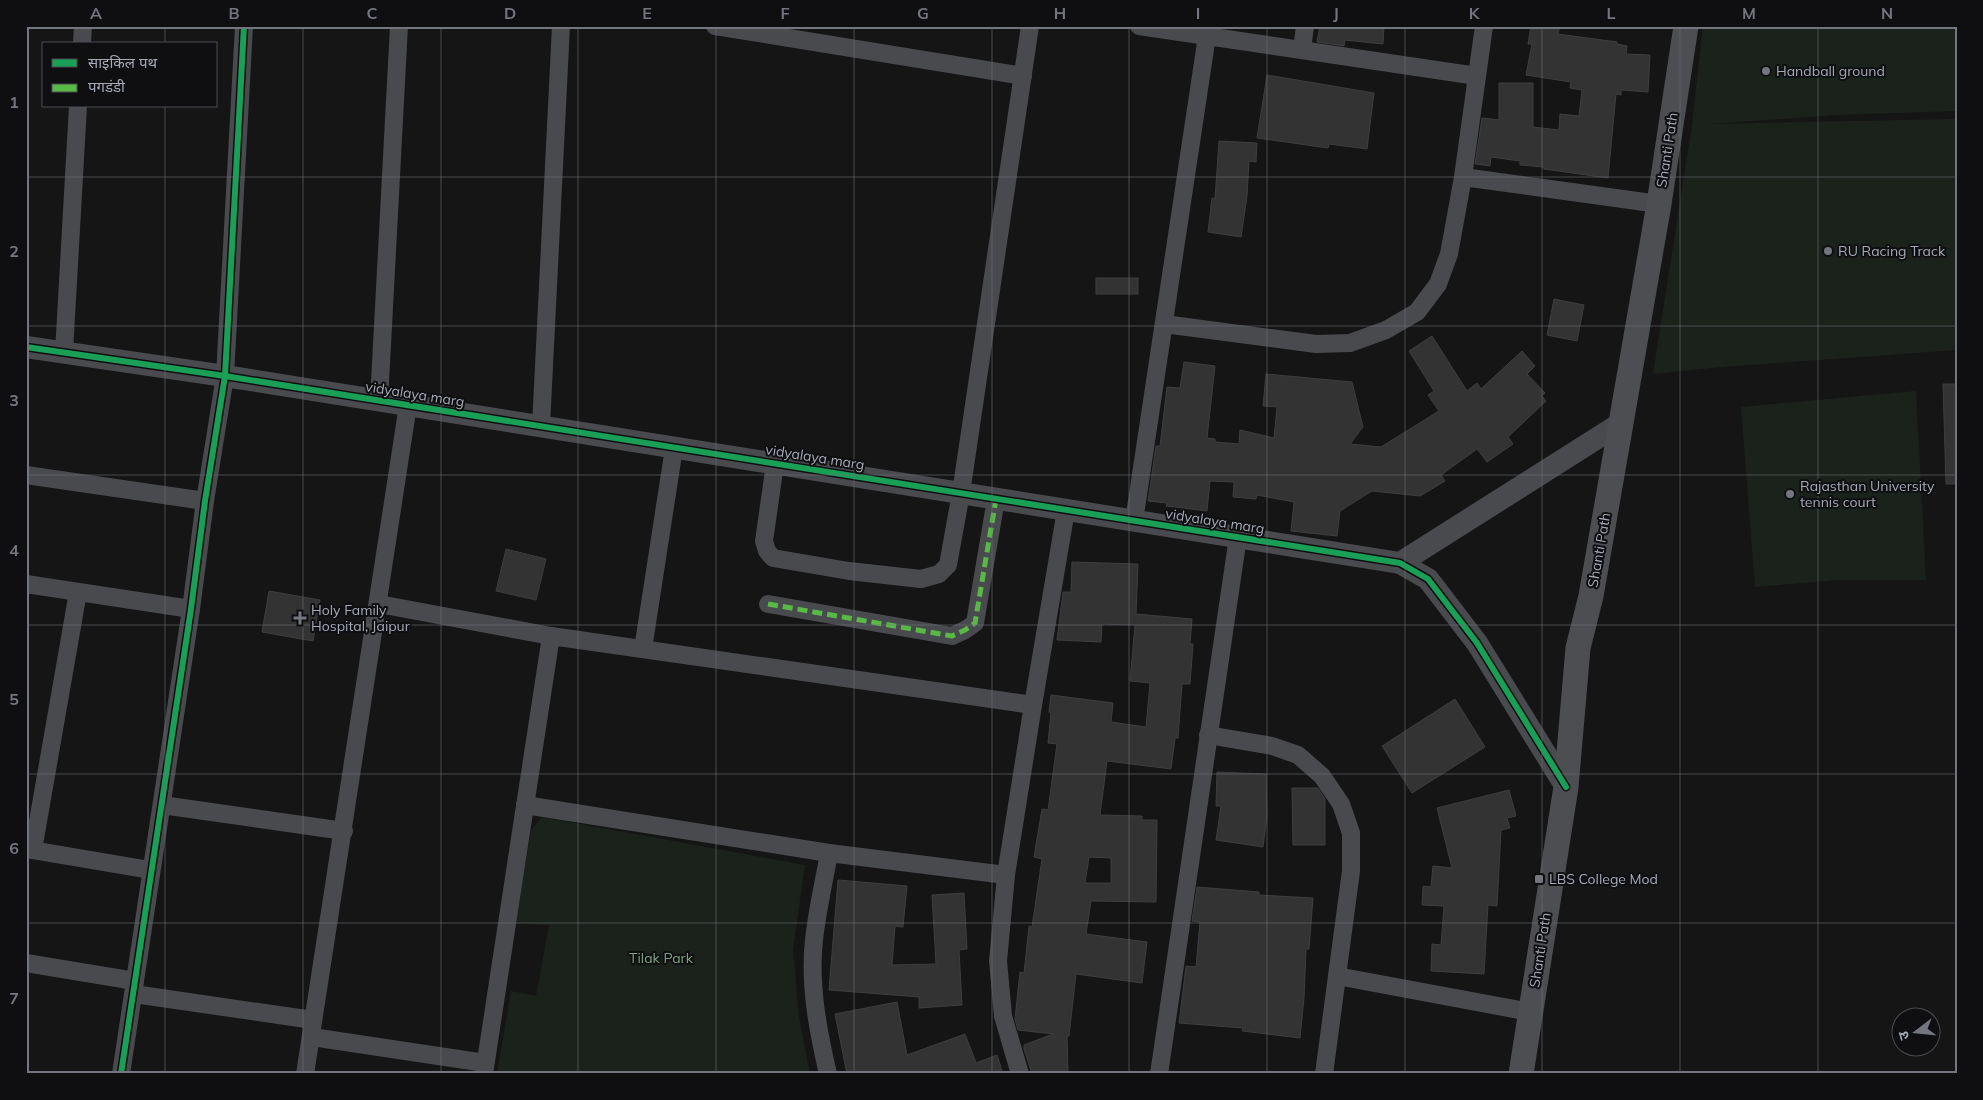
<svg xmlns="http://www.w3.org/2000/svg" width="1983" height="1100" font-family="Mulish,'Noto Sans Devanagari',sans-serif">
<rect width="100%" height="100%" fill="#151515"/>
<g fill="#1b221c">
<path d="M1703 26H1957V111L1837 115 1709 124 1957 119V350L1721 367 1653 374 1692 125Z"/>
<path d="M1916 391 1926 580H1839L1755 587 1741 407Z"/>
<path d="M542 817 805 865 793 950 799 1017 810 1074H497L511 991 536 996 549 925 516 923 531 830Z"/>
</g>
<g fill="#333334" stroke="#3d3e41" fill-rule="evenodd">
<path d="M1320 26H1384L1383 44 1345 40 1344 46 1317 42Z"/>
<path d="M1531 26H1560L1558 34 1617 42V44L1627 46 1626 54 1650 55 1648 92 1621 90V95L1616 94 1608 178 1544 169V167L1520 165V161L1491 157 1490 166 1475 164 1482 118 1499 120V83H1533V127L1559 130 1560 114 1579 116 1582 90 1570 88 1571 82 1526 75 1532 44H1528Z"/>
<path d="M1267 75 1374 93 1367 149 1329 144 1328 148 1257 138Z"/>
<path d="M1219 141 1257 143 1256 162 1249 161 1247 196 1241 237 1208 232 1212 198 1215 199Z"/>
<rect x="1096" y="278" width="42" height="16"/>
<path d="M1554 299 1584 305 1577 341 1547 335Z"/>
<path d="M1432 336 1467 391 1477 383 1481 389 1522 351 1535 366 1527 374 1545 393 1542 396 1546 401 1508 437 1513 444 1487 462 1477 449 1441 475 1445 481 1420 496 1372 491 1340 511 1337 536 1291 531 1294 502 1257 495 1256 499 1233 497 1234 482 1210 481 1207 511 1166 506 1167 503 1148 501 1156 446H1160L1167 387 1180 388 1184 362 1215 366 1207 438 1215 439V442L1239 444 1240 430 1274 438 1277 407 1263 406 1266 374 1352 382 1363 427 1350 444 1381 447 1439 411 1428 395 1434 391 1409 351Z"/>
<path d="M1943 384H1957V484H1946Z"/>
<path d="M506 549 546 559 536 600 496 591Z"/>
<path d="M1072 562 1138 564 1136 614 1192 619 1190 644H1193L1190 684H1182L1178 738H1175L1171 769 1107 761 1100 815 1142 816V820H1157L1156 902 1091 901 1086 934 1147 942 1142 983 1076 974 1069 1036H1067L1068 1074H1032L1024 1049V1045L1053 1034 1018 1030 1015 1019 1020 972 1024 973 1029 926 1032 927 1042 859 1034 857 1042 809 1048 810 1057 744 1048 743 1051 713 1049 712 1051 695 1113 703 1111 722 1146 727 1150 683 1130 681 1135 625 1102 624 1101 642 1057 640 1063 592H1071ZM1089 857 1111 858V883H1085Z"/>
<path d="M269 591 320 600 313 641 262 632Z"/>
<path d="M1455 699 1485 747 1412 793 1382 746Z"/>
<path d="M1217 772 1266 774 1267 816 1263 847 1216 840 1221 806H1216Z"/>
<path d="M1292 788H1318L1325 799V845H1293Z"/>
<path d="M1509 790 1516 816 1507 818 1510 828 1501 830 1497 906 1488 905 1484 974 1431 971 1432 944 1441 945 1444 906 1422 905 1423 886 1431 887 1433 866 1452 868 1437 808Z"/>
<path d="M838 880 907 886 903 927 895 926 892 965 936 964 932 895 964 893 967 949 959 950 962 1005 919 1008V997L829 990Z"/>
<path d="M1197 887 1259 892V895L1313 898 1309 949H1306L1304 998 1300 1038 1242 1031 1243 1028 1179 1023 1186 966 1196 967 1200 922 1192 921Z"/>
<path d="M897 1002 907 1055 965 1034 976 1063 997 1055 1003 1074H847L835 1014Z"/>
</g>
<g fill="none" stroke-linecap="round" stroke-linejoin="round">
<g stroke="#494a4e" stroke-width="18">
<path d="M715 26 1023 76"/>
<path d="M1139 26 1477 76"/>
<path d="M82 44 83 26"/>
<path d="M1302 50 1305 26"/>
<path d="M1463 177 1659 204"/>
<path d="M1164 324 1316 344 1350 343 1386 330 1417 312 1438 284 1449 254 1463 177 1484 26"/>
<path d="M64 352 78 106"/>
<path d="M379 401 399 26"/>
<path d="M541 426 561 26"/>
<path d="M775 464 764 541 767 551 773 558 849 571 921 579 939 574 948 565 961 493 1030 26"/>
<path d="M26 475 205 501"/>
<path d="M1134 521 1207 36"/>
<path d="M26 584 191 609"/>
<path d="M379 604 551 636 1033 705"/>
<path d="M768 604 952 636 965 630 975 623 996 499"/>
<path d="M643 649 674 448"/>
<path d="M1208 735 1272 746 1298 755 1322 776 1341 804 1351 833V871L1324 1074"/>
<path d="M162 805 344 831"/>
<path d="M525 805 829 853 1006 875"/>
<path d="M26 849 150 870"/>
<path d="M33 850 78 592"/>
<path d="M26 963 135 981"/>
<path d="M1337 976 1530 1012"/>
<path d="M134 994 313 1020"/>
<path d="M312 1037 485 1063"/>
<path d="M121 1074 191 609 205 501 225 376 244 26"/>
<path d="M305 1074 408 405"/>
<path d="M484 1074 551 636"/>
<path d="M828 1074C818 1031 809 984 814 940 817 911 824 882 829 853"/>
<path d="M1020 1074 1003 1016 998 961 1006 875 1033 705 1066 510"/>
<path d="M1159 1074 1238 537"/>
</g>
<g stroke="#494a4e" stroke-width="22">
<path d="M26 347 225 376 1400 563 1428 579 1477 643 1566 787"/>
<path d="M1400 563 1621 423"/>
</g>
<path stroke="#4c4e52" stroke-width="25" d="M1521 1074 1566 787 1578 648 1591 596 1621 423 1659 204 1686 26"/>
<path stroke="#58b947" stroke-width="5" stroke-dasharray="10 5" stroke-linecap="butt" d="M768 604 952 636 965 630 975 623 996 499"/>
<defs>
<g id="cycleway">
<path d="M26 347 225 376 1400 563 1428 579 1477 643 1566 787"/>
<path d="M121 1074 191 609 205 501 225 376 244 26"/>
</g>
</defs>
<use href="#cycleway" stroke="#0f0f11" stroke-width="9"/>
<use href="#cycleway" stroke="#1a9f57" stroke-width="6"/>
</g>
<path fill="none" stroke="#73767e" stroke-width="1" stroke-opacity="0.55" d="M165 26V44M303 26V1074M441 26V1074M578 26V1074M716 26V1074M854 26V1074M992 26V1074M1129 26V1074M1267 26V1074M1405 26V1074M1542 26V1074M1680 26V1074M1818 26V1074M165 106V1074M26 177H1957M26 326H1957M26 475H1957M26 625H1957M26 774H1957M26 923H1957"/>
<g fill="#73767e" stroke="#0f0f11" stroke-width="2">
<circle cx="1766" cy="71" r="5"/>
<circle cx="1828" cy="251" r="5"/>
<circle cx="1790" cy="494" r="5"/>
<path d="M297.5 610.5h5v5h5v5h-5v5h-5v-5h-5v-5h5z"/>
<rect x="1534" y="874" width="10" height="10" rx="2.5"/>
</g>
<g text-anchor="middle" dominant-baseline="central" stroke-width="4" stroke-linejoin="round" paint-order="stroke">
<g font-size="14" fill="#a5aab7" stroke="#0f0f11" text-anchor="start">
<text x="1776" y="71">Handball ground</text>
<text x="1838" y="251">RU Racing Track</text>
<text x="1800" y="486">Rajasthan University<tspan x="1800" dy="16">tennis court</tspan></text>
<text x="311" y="610">Holy Family<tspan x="311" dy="16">Hospital, Jaipur</tspan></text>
<text x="1549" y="879">LBS College Mod</text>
</g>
<g font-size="14" fill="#a5aab7" stroke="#0f0f11">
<text transform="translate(1667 150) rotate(-81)">Shanti Path</text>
<text transform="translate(415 394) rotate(9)">vidyalaya marg</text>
<text transform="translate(815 457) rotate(9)">vidyalaya marg</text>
<text transform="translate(1215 521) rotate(9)">vidyalaya marg</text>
<text transform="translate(1599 550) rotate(-80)">Shanti Path</text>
<text transform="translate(1540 950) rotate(-81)">Shanti Path</text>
</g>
<g font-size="14" fill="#7aa47d" stroke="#0f0f11">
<text x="661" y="958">Tilak Park</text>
</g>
</g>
<rect width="1983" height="1100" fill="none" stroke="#0f0f11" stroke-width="55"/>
<rect x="42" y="42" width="175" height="65" fill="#0f0f11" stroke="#4b4d53"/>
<rect x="52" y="59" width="25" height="8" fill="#1a9f57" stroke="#4b4d53"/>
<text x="88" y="68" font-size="15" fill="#a5aab7">साइकिल पथ</text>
<rect x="52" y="84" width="25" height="8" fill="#58b947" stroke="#4b4d53"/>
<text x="88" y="92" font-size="15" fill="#a5aab7">पगडंडी</text>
<g transform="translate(1916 1032) rotate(254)"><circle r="24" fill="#0f0f11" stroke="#4b4d53"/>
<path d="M0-4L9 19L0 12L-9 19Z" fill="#73767e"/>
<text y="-8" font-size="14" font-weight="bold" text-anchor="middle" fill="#a5aab7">उ</text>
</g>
<rect x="28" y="28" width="1928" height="1044" fill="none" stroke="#73767e" stroke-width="2"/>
<g font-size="16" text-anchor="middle" font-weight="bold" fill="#73767e">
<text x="96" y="19">A</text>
<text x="234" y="19">B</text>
<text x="372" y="19">C</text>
<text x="510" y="19">D</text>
<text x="647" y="19">E</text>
<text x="785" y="19">F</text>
<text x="923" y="19">G</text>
<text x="1060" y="19">H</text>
<text x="1198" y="19">I</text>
<text x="1336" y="19">J</text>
<text x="1474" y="19">K</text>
<text x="1611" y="19">L</text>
<text x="1749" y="19">M</text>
<text x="1887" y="19">N</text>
<text x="14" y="108">1</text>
<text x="14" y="257">2</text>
<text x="14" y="406">3</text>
<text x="14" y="556">4</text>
<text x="14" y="705">5</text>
<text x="14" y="854">6</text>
<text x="14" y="1004">7</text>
</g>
</svg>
